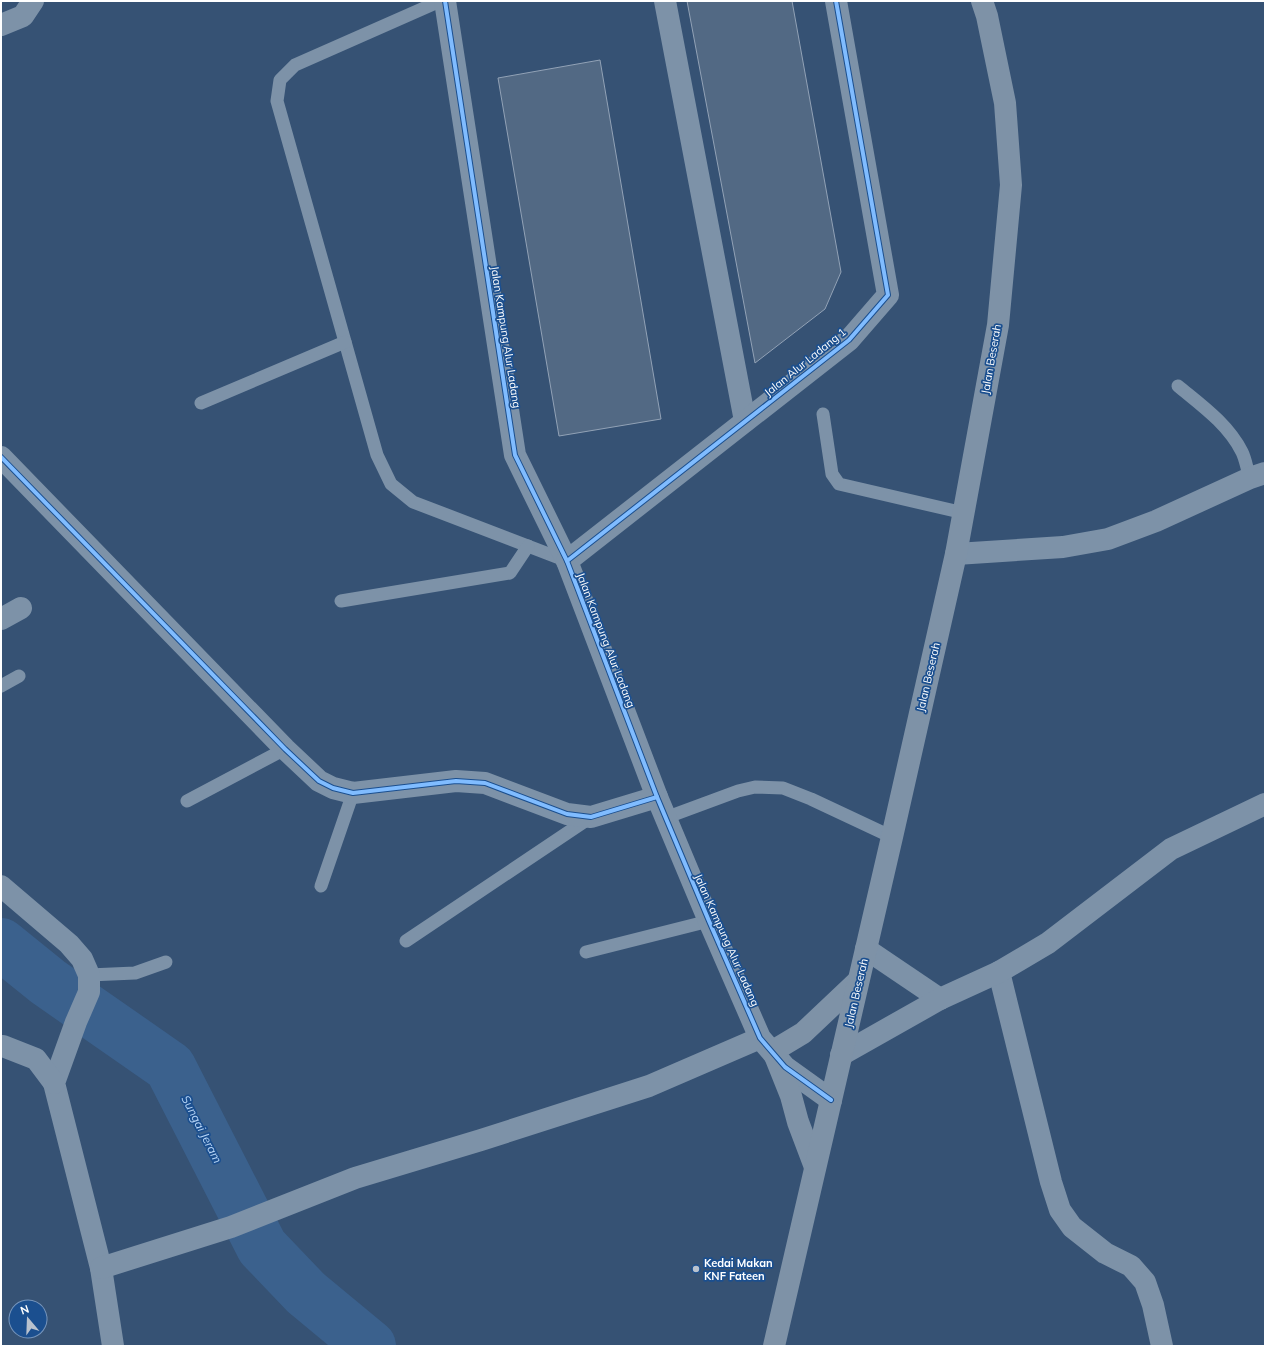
<svg xmlns="http://www.w3.org/2000/svg" width="1266" height="1347" font-family="Mulish,sans-serif">
<rect width="100%" height="100%" fill="#365274"/>
<g fill="none" stroke-linecap="round" stroke-linejoin="round">
<path stroke="#3b618d" stroke-width="52" d="M1 944 48 982 170 1067 262 1247 306 1293 370 1346"/>
</g>
<g fill="#526984" stroke="#92a2b6">
<path d="M687 1H792L841 272 825 309 755 363Z"/>
<path d="M600 60 661 419 559 436 498 78Z"/>
</g>
<g fill="none" stroke-linecap="round" stroke-linejoin="round">
<g stroke="#7d92a8" stroke-width="13">
<path d="M440 1 295 65 280 80 277 101 377 455 391 484 413 502 567 561"/>
<path d="M1178 386C1201 405 1228 424 1242 452 1246 460 1247 470 1250 478"/>
<path d="M201 403 345 342"/>
<path d="M823 414 832 474 839 484 964 513"/>
<path d="M341 601 510 573 528 546"/>
<path d="M1 686 19 676"/>
<path d="M187 801 285 749"/>
<path d="M665 818 738 791 755 787 783 788 811 799 892 837"/>
<path d="M321 886 353 793"/>
<path d="M406 941 591 817"/>
<path d="M586 952 709 921"/>
<path d="M89 975 135 973 166 962"/>
</g>
<g stroke="#7d92a8" stroke-width="22">
<path d="M445 1 515 455 567 561 657 797 709 921 760 1038 785 1067 831 1100"/>
<path d="M665 1 745 421"/>
<path d="M1 25 23 16 33 1"/>
<path d="M1 457 285 749 319 781 333 788 353 793 456 781 485 783 567 814 591 817 657 797"/>
<path d="M956 554 1063 547 1108 539 1156 521 1250 478 1265 473"/>
<path d="M567 561 849 340 888 295 836 1"/>
<path d="M1 619 21 608"/>
<path d="M1 886 69 944 82 959 89 975V992L76 1022 54 1083 101 1268 113 1346"/>
<path d="M866 949 940 999"/>
<path d="M999 972 1051 1182 1060 1210 1072 1227 1105 1253 1131 1266 1145 1282 1153 1305 1162 1346"/>
<path d="M1 1046H3L36 1059 54 1083"/>
<path d="M841 1055 940 999 999 972 1048 943 1171 849 1265 804"/>
<path d="M101 1268 231 1227 355 1178 481 1140 649 1086 760 1038"/>
</g>
<g stroke="#7e92a7" stroke-width="22">
<path d="M815 1167 798 1122 791 1096 773 1051 803 1033 858 981"/>
<path d="M774 1346 892 837 956 554 998 325 1011 185 1005 103 987 16 982 1"/>
</g>
<defs>
<g id="cycleway">
<path d="M445 1 515 455 567 561 657 797 709 921 760 1038 785 1067 831 1100"/>
<path d="M1 457 285 749 319 781 333 788 353 793 456 781 485 783 567 814 591 817 657 797"/>
<path d="M567 561 849 340 888 295 836 1"/>
</g>
</defs>
<use href="#cycleway" stroke="#1b4f8f" stroke-width="6"/>
<use href="#cycleway" stroke="#80bcff" stroke-width="4"/>
</g>
<circle fill="#b9c2ce" stroke="#1b4f8f" stroke-width="1.5" cx="696" cy="1269" r="4"/>
<g text-anchor="middle" dominant-baseline="central" stroke-width="3.5" stroke-linejoin="round" paint-order="stroke">
<g font-size="11" fill="#fff" stroke="#1b4f8f">
<text transform="translate(506 337) rotate(81)">Jalan Kampung Alur Ladang</text>
<text transform="translate(991 359) rotate(-80)">Jalan Beserah</text>
<text transform="translate(805 362) rotate(-39)">Jalan Alur Ladang 1</text>
<text transform="translate(606 640) rotate(69)">Jalan Kampung Alur Ladang</text>
<text transform="translate(928 677) rotate(-77)">Jalan Beserah</text>
<text transform="translate(727 940) rotate(66)">Jalan Kampung Alur Ladang</text>
<text transform="translate(856 993) rotate(-77)">Jalan Beserah</text>
</g>
<g font-size="11" font-weight="bold" fill="#fff" stroke="#1b4f8f" text-anchor="start">
<text x="704" y="1263">Kedai Makan<tspan x="704" dy="13">KNF Fateen</tspan></text>
</g>
<g font-size="12" font-style="italic" fill="#b5d3f5" stroke="#1b4f8f">
<text transform="translate(202 1129) rotate(63)">Sungai Jeram</text>
</g>
</g>
<rect width="1266" height="1347" fill="none" stroke="#ffffff" stroke-width="4"/>
<g transform="translate(28 1319) rotate(341)"><circle r="19" fill="#1b4f8f" stroke="#7695bc"/>
<path d="M0-3L7 15L0 10L-7 15Z" fill="#b9c2ce"/>
<text y="-6" font-size="11" font-weight="bold" text-anchor="middle" fill="#ffffff">N</text>
</g>
</svg>
